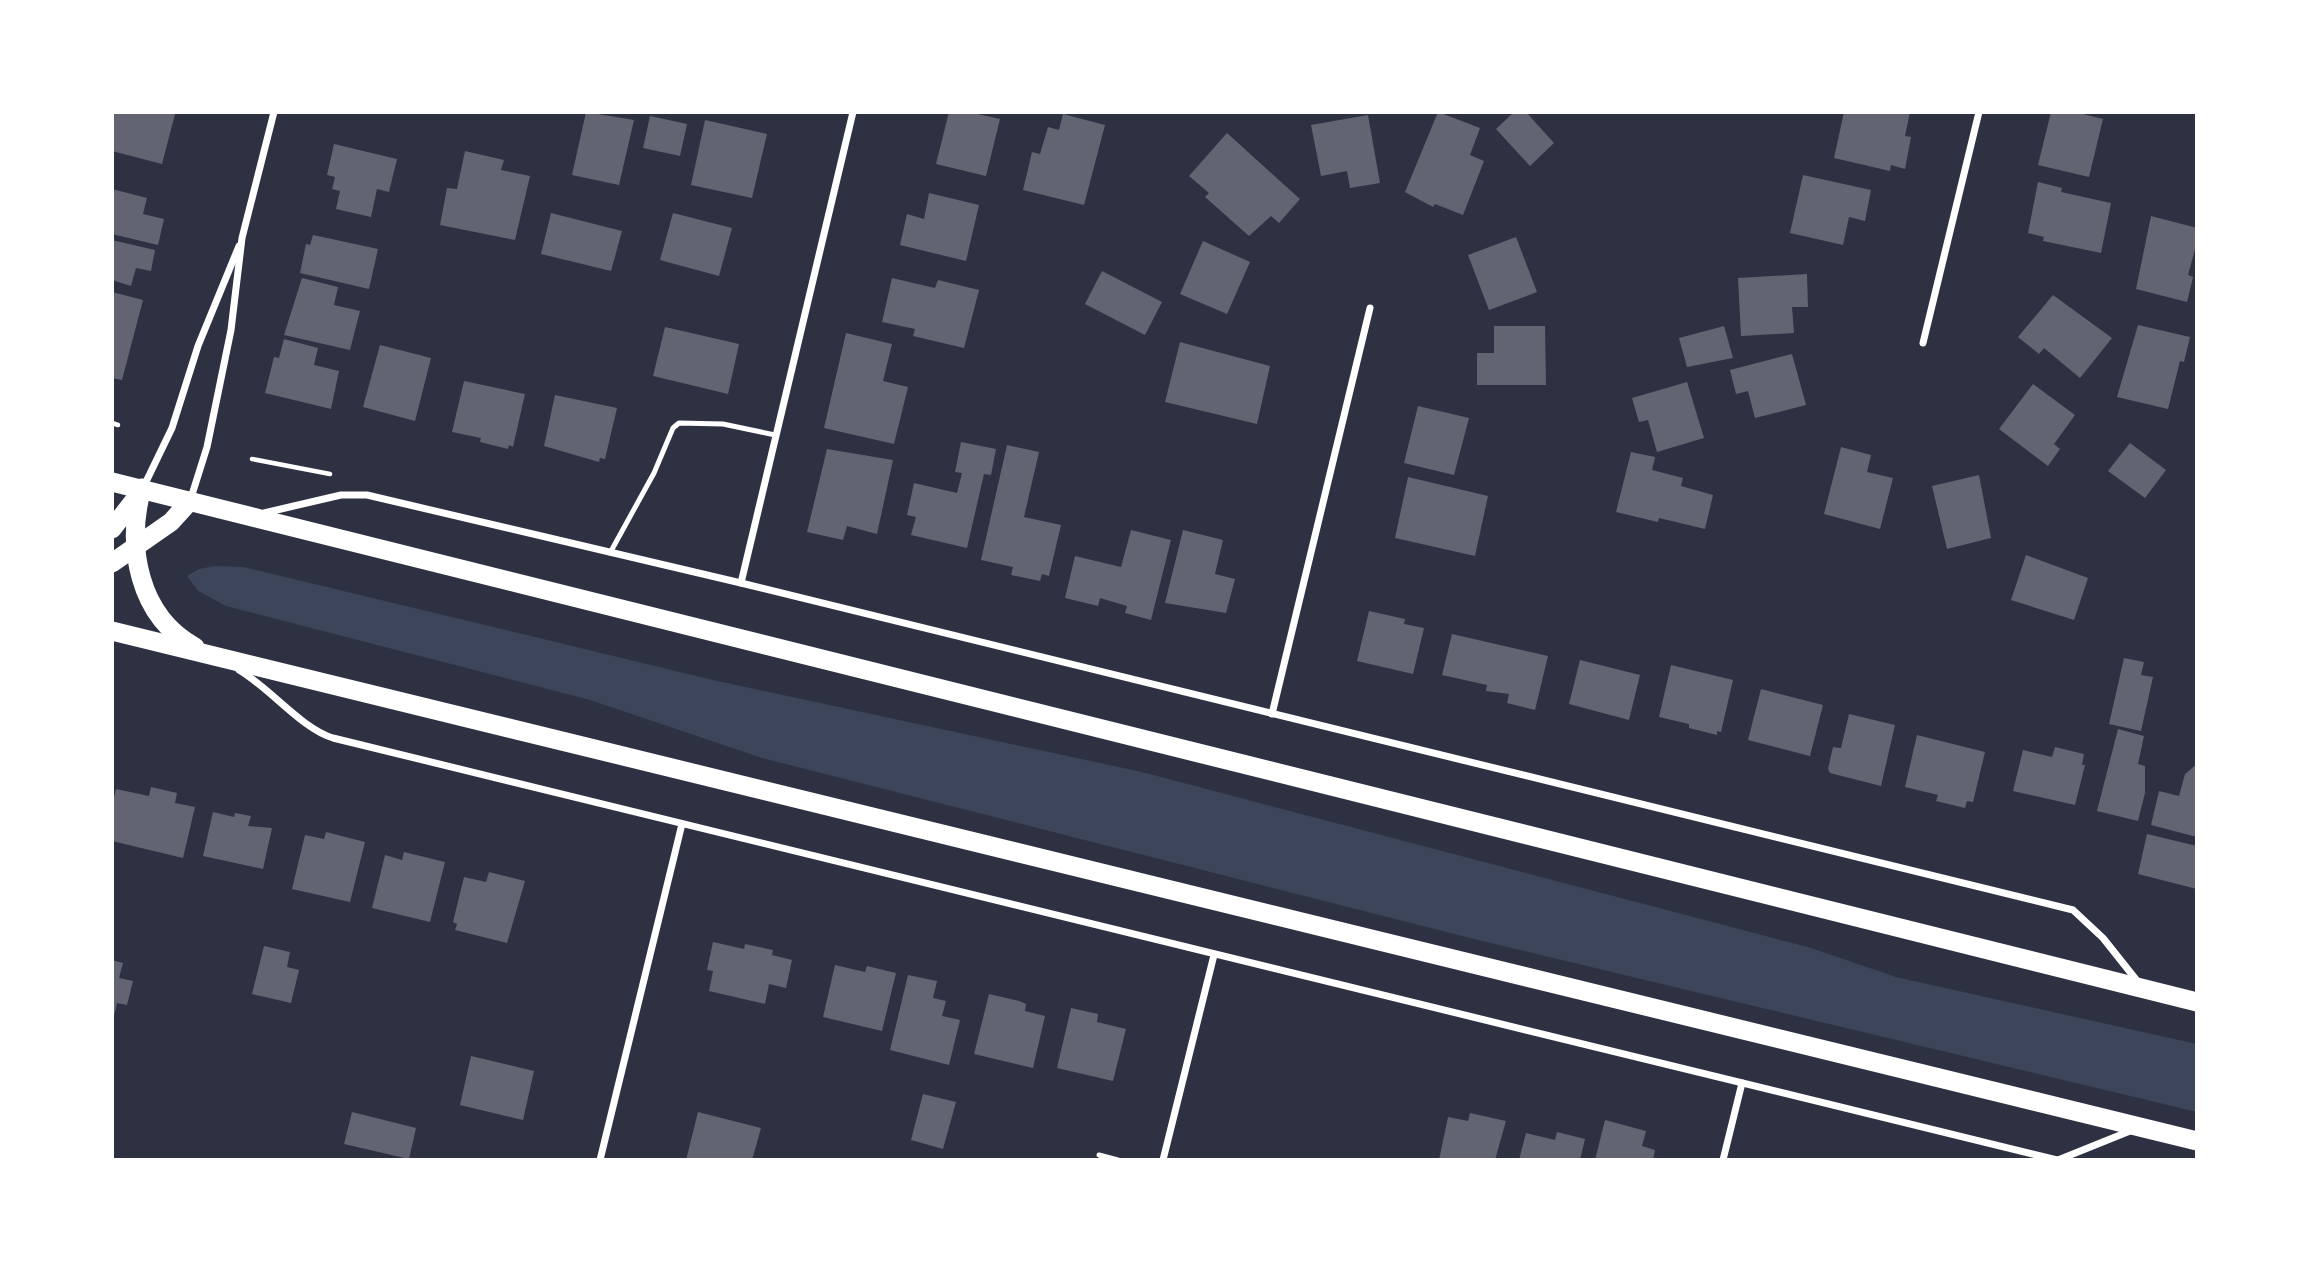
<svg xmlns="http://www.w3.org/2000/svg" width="2309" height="1272" font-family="'Source Sans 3',sans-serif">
<rect width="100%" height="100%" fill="#2d3142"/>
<path fill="#3c4559" d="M215 566 244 567 713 680 1142 772 1811 948 1896 977 2197 1044V1112L1474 939 762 758 590 700 226 606 198 591 187 576 199 569Z"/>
<g fill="#626471">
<path d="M112 112 175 114 162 164 112 151Z"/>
<path d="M586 112 634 120 619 185 572 175Z"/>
<path d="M949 112H969L1000 119 986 176 936 164Z"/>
<path d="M1438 112 1480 128 1470 155 1484 161 1463 215 1435 204 1433 207 1405 192Z"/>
<path d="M1514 112H1526L1554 143 1530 166 1496 129Z"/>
<path d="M1844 112H1910L1905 136 1911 137 1905 169 1891 165 1890 171 1834 158Z"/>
<path d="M2051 112H2075L2103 119 2089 177 2038 165Z"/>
<path d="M1063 114 1105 125 1084 205 1023 190 1032 152 1040 154 1048 127 1059 130Z"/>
<path d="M1368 115 1380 183 1350 188 1347 171 1321 176 1311 125Z"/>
<path d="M650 116 687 124 680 156 643 148Z"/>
<path d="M705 120 767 134 752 198 691 185Z"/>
<path d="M1227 133 1300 199 1279 223 1271 216 1249 236 1205 197 1209 193 1189 176Z"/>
<path d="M334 144 397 159 389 192 377 189 371 217 336 209 340 191 332 189 335 177 327 175Z"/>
<path d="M465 151 504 160 501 170 530 176 515 240 440 225 447 188 457 189Z"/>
<path d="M1803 175 1871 190 1865 221 1849 217 1843 245 1790 233Z"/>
<path d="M2038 182 2062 188 2061 192 2111 203 2101 253 2043 241 2044 237 2028 233Z"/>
<path d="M112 189 147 198 143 214 164 219 158 245 112 234Z"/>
<path d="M929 193 979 205 966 261 900 245 907 214 924 219Z"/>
<path d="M551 213 622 231 611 271 541 254Z"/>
<path d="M673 213 732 228 719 276 660 260Z"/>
<path d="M2151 216 2197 228V242L2188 275 2193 277 2187 302 2136 289Z"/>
<path d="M313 235 378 249 369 289 300 273 306 244 310 245Z"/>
<path d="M1516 237 1537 292 1489 310 1468 255Z"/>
<path d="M112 240 155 250 151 271 136 268 131 286 112 280Z"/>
<path d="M1203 241 1250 262 1227 314 1180 294Z"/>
<path d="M1102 271 1162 302 1145 335 1085 304Z"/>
<path d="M1807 274 1808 307H1792L1794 333 1741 336 1738 278Z"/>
<path d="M302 278 338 287 334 305 360 311 350 350 284 335Z"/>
<path d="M892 278 935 288 938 280 979 290 964 348 913 336 915 329 882 322Z"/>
<path d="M112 292 143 300 122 380 112 378Z"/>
<path d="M2053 295 2112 338 2080 378 2044 348 2039 354 2018 337Z"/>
<path d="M2138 325 2190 337 2184 362 2180 361 2168 409 2117 397Z"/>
<path d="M1494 326H1545L1546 385H1477V353H1494Z"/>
<path d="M1724 326 1733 358 1687 367 1679 338Z"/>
<path d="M665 327 739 344 728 394 653 376Z"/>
<path d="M846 333 892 344 883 381 908 387 894 444 824 428Z"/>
<path d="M284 339 318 348 314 365 339 371 331 409 265 393 274 357 279 358Z"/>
<path d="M1180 342 1270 366 1257 424 1165 402Z"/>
<path d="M380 345 431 358 415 421 363 407Z"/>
<path d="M1792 354 1806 405 1755 418 1748 391 1736 394 1730 370Z"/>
<path d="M464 381 525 394 513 447 509 445 508 449 480 442 481 438 452 432Z"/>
<path d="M1687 382 1704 438 1657 452 1648 420 1639 422 1632 398Z"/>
<path d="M2033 384 2075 415 2054 444 2060 449 2048 466 1999 429Z"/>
<path d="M555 395 617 408 605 459 600 458 599 462 544 446Z"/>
<path d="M1418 406 1469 418 1454 475 1404 463Z"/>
<path d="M961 442 996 449 991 475 984 474 967 548 911 535 916 517 907 515 914 483 957 493 962 473 955 472Z"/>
<path d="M2130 443 2166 470 2145 498 2108 471Z"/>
<path d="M1007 445 1039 452 1024 517 1061 525 1049 576 1042 574 1040 581 1011 575 1013 567 981 560Z"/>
<path d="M1841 447 1871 455 1867 472 1893 478 1880 529 1824 514Z"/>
<path d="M827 449 893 460 877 534 847 526 843 540 807 532Z"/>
<path d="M1631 452 1655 457 1652 470 1683 478 1681 486 1713 495 1705 529 1659 518 1658 522 1616 512Z"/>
<path d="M1979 475 1991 538 1947 549 1932 486Z"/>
<path d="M1408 477 1488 496 1475 556 1395 538Z"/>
<path d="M1131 530 1171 540 1151 620 1125 613 1127 606 1100 598 1098 606 1065 598 1075 556 1121 567Z"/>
<path d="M1183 530 1223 540 1215 574 1235 579 1226 613 1165 603Z"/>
<path d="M2026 555 2088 578 2074 620 2011 600Z"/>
<path d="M1369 611 1405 619 1404 624 1424 628 1413 674 1357 661Z"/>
<path d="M1452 634 1548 656 1535 710 1507 703 1509 694 1486 691 1487 685 1442 675Z"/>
<path d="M2124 658 2144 662 2141 675 2153 677 2141 731 2109 724Z"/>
<path d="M1580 660 1640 675 1629 720 1569 704Z"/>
<path d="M1671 665 1733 680 1721 732 1717 731V735L1689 728V724L1659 717Z"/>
<path d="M1761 689 1823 705 1810 756 1748 740Z"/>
<path d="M1849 714 1895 725 1881 786 1830 773 1828 769 1833 747 1841 748Z"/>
<path d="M2118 729 2144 736 2138 764 2145 766V793L2138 821 2097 811Z"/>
<path d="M1917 735 1985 752 1973 802 1967 801 1965 808 1936 801 1938 795 1905 787Z"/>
<path d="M2055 747 2084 754 2082 765H2085L2075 805 2013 791 2023 750 2052 757Z"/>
<path d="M2197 764V837L2151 825 2159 791 2179 796 2185 774Z"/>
<path d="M151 787 177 793 175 803 195 807 183 858 112 841V805L116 789 149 796Z"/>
<path d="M213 812 234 817 235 813 251 816 248 826 272 828 263 869 203 856Z"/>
<path d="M326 832 365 842 350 902 292 889 305 835 324 839Z"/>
<path d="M2147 834 2197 846V889L2138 874Z"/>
<path d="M404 852 445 862 430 922 372 908 385 855 402 860Z"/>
<path d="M489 872 525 881 507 943 455 930 457 924 453 922 464 877 486 882Z"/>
<path d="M713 942 744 949 745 944 773 950 772 955 792 960 786 988 769 984 765 1004 709 991 713 971 707 970Z"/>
<path d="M264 946 290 952 287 967 299 970 291 1003 252 994Z"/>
<path d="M112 960 123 963 119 978 133 981 127 1005 117 1003 113 1020Z"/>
<path d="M835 965 865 972 867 966 896 973 882 1031 823 1017Z"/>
<path d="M908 975 937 981 933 998 946 1001 942 1016 960 1020 949 1065 890 1050Z"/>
<path d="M989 994 1019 1001 1026 1004 1025 1011 1045 1016 1033 1068 974 1054Z"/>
<path d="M1071 1008 1098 1014 1097 1022 1126 1029 1113 1081 1057 1068Z"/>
<path d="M471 1056 534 1071 523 1120 460 1105Z"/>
<path d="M923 1094 956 1102 943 1149 911 1140Z"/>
<path d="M352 1112 416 1128 409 1159 344 1144Z"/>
<path d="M698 1112 761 1128 752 1160H686Z"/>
<path d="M1470 1113 1506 1121 1495 1160H1439L1448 1117 1468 1121Z"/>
<path d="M1605 1120 1646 1131 1642 1146 1655 1150 1653 1160H1595Z"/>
<path d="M1557 1132 1585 1139 1580 1160H1519L1526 1133 1555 1140Z"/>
</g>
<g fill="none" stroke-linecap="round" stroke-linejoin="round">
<g stroke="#fff" stroke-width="4.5">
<path d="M112 423 118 425"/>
<path d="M252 459 330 474"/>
</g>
<g stroke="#fff" stroke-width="5">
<path d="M610 553 654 473 673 428 679 423 723 424 775 435"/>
<path d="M1099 1155 1118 1160"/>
</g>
<g stroke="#fff" stroke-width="7">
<path d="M1923 343 1979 112"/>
<path d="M143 488 172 428 198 346 239 246"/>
<path d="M190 501 207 447 231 330 242 238 274 112"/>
<path d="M264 513 341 495H367L741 583 2073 910 2103 938 2138 982"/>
<path d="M741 583 853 112"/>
<path d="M239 670C270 688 302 729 333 738L2057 1160"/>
<path d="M1272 714 1370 308"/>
<path d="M600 1160 682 824"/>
<path d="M1163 1160 1214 955"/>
<path d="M1723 1160 1742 1083"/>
<path d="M2058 1160 2130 1131"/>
</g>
<g stroke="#fff" stroke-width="19">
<path d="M112 482 2197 1002"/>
<path d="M142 488C126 546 138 616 195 647"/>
<path d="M112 529 136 498"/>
<path d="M112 563 171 522 190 501"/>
<path d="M112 631 2197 1141"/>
</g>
</g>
<rect width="2309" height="1272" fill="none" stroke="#ffffff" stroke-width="228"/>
</svg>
